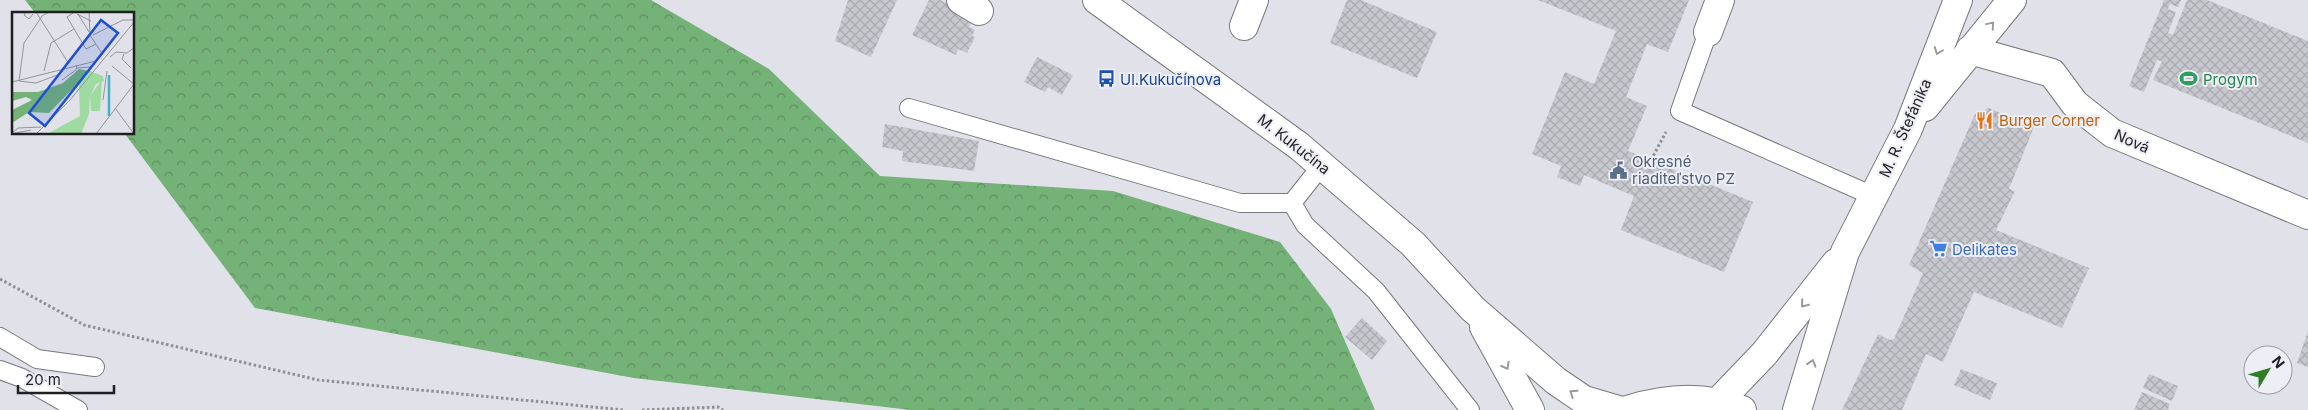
<svg xmlns="http://www.w3.org/2000/svg" width="2308" height="410" font-family="Inter,sans-serif">
<defs>
<pattern id="forest-crowns" width="20" height="18" patternUnits="userSpaceOnUse" patternTransform="scale(1.25)"><rect width="20" height="18" fill="#74b277"/><path d="M2 6a3 3 0 1 1 6 0M12 15a3 3 0 1 1 6 0" fill="none" stroke="#5f9061"/></pattern>
<pattern id="building-cross-hatch" width="8" height="8" patternUnits="userSpaceOnUse" patternTransform="scale(1.25)"><rect width="8" height="8" fill="#c7c7ce"/><path d="M0 0l8 8M0 8l8-8" fill="none" stroke="#aaaab1"/></pattern>
</defs>
<rect width="100%" height="100%" fill="#e1e1e9"/>
<path fill="url(#forest-crowns)" d="M25 0H651L769 69 880 176 1113 191 1280 242 1331 309 1375 410H911L634 378 255 308 125 134H134V14H36Z"/>
<g fill="url(#building-cross-hatch)">
<path d="M848 0H897L871 57 835 41Z"/>
<path d="M929 0H940L974 16 969 27 975 30 972 36 975 37 967 53 958 49 956 55 912 35Z"/>
<path d="M1347 0H1361L1437 32 1417 78 1330 43Z"/>
<path d="M1538 0H1689L1668 52 1647 44 1626 97 1647 106 1628 151 1753 202 1724 272 1621 230 1634 196 1584 175 1580 186 1557 177 1561 166 1532 154 1565 72 1594 84 1616 31Z"/>
<path d="M2164 0H2181L2178 7 2170 4 2168 9 2176 12 2168 33 2173 35 2187 0H2207L2308 41V143L2153 80 2162 61 2157 60 2144 92 2129 86Z"/>
<path d="M1037 57 1073 75 1062 95 1048 87 1045 92 1024 82Z"/>
<path d="M1989 108 2034 127 2009 189 2015 191 1996 230 2089 268 2062 328 1974 292 1943 362 1926 354 1902 410H1842L1878 334 1890 340 1894 339 1923 273 1909 265 1975 114Z"/>
<path d="M885 124 979 141 974 171 902 161 903 151 882 147Z"/>
<path d="M1362 318 1387 341 1372 360 1345 337Z"/>
<path d="M2308 331V367L2297 363Z"/>
<path d="M1961 369 1997 383 1990 400 1954 385Z"/>
<path d="M2149 374 2178 386 2172 401 2143 388Z"/>
<path d="M2142 392 2170 404 2168 410H2134Z"/>
</g>
<g fill="none" stroke-linecap="round" stroke-linejoin="round">
<defs>
<g id="lane">
<path d="M1708 32 1680 111 1873 196"/>
<path d="M909 108 1240 203H1292L1322 165"/>
<path d="M1292 203 1305 225 1376 291 1470 410"/>
<path d="M0 337 37 359 95 367"/>
<path d="M0 370 22 378 78 410"/>
</g>
<g id="street">
<path d="M961 0 979 11"/>
<path d="M1097 0 1299 146 1413 244 1473 309 1556 381 1584 400 1618 410"/>
<path d="M1244 26 1254 0"/>
<path d="M1708 32 1720 0"/>
<path d="M1970 50 2052 73 2075 104 2112 133 2308 215"/>
<path d="M1484 327 1530 410"/>
</g>
<g id="secondary">
<path d="M1925 107 2012 0"/>
<path d="M1717 403 1764 354 1836 263"/>
<path d="M1627 410C1665 398 1705 395 1742 410"/>
<path d="M1797 410 1845 252 1908 129 1958 0"/>
</g>
</defs>
<use href="#lane" stroke="#78787f" stroke-width="20"/>
<use href="#street" stroke="#78787f" stroke-width="30"/>
<use href="#secondary" stroke="#78787f" stroke-width="30"/>
<g stroke="#8f8f94" stroke-width="3" stroke-dasharray="2.5 2.5" stroke-linecap="butt">
<path d="M1651 160 1666 132"/>
<path d="M0 279 84 325 318 380 624 410"/>
<path d="M642 410 718 407 723 410"/>
</g>
<use href="#lane" stroke="#fff" stroke-width="18"/>
<use href="#street" stroke="#fff" stroke-width="28"/>
<use href="#secondary" stroke="#fff" stroke-width="28"/>
</g>
<defs><path id="oneway-chevron" d="M-2-3.5L2.5 0L-2 3.5" fill="none" stroke-width="1.6" stroke-linecap="round" stroke-linejoin="round" transform="scale(1.25)"/></defs>
<g stroke="#9a9a9b">
<use href="#oneway-chevron" transform="translate(1991 25) rotate(-50)"/>
<use href="#oneway-chevron" transform="translate(1938 51) rotate(111)"/>
<use href="#oneway-chevron" transform="translate(1804 304) rotate(129)"/>
<use href="#oneway-chevron" transform="translate(1812 363) rotate(-73)"/>
<use href="#oneway-chevron" transform="translate(1506 366) rotate(61)"/>
<use href="#oneway-chevron" transform="translate(1573 393) rotate(-146)"/>
</g>
<defs>
<symbol id="bus-bare" viewBox="-9 -9 18 18"><path d="M-5-6H5V4H4V6H2V4H-2V6H-4V4H-5ZM-3.5-4V0h7V-4ZM-3.5 1.2v1.5H-2V1.2ZM2 1.2v1.5H3.5V1.2Z" fill="#1a4fb4" stroke="#eeeef6" stroke-width="2.5" paint-order="stroke"/></symbol>
<symbol id="stadium-bare" viewBox="-9 -9 18 18"><path d="M0-5a6.5 5 0 1 0 0 10a6.5 5 0 1 0 0-10ZM-3.5-1.8h7v3.6h-7Z" fill="#2e9e5b" stroke="#eeeef6" stroke-width="2.5" paint-order="stroke"/></symbol>
<symbol id="restaurant-bare" viewBox="-9 -9 18 18"><path d="M-5-6h1v4h1v-4h1v4h1v-4h1v5L-1.5 .5V6h-2V.5L-5-1ZM5-6V6H3V1.5H1.5Q1.5-4 5-6Z" fill="#e8710a" stroke="#eeeef6" stroke-width="2.5" paint-order="stroke"/></symbol>
<symbol id="civic-bare" viewBox="-9 -9 18 18"><path d="M-.6-6.5H3V-4.5H.6V-3L4-1V1h2V6H-6V1h2V-1L-.6-3ZM-1.2 2.5V6h2.4V2.5Z" fill="#5c6f8a" stroke="#eeeef6" stroke-width="2.5" paint-order="stroke"/></symbol>
<symbol id="supermarket-bare" viewBox="-9 -9 18 18"><path d="M-6-5.5h2.5l.6 2H6L4.5 2H-2.5L-4.4-4H-6ZM-1.5 3.2a1.3 1.3 0 1 0 .1 0ZM3 3.2a1.3 1.3 0 1 0 .1 0Z" fill="#3f7fe0" stroke="#eeeef6" stroke-width="2.5" paint-order="stroke"/></symbol>
</defs>
<g fill-rule="evenodd">
<use href="#bus-bare" x="1094" y="66" width="25" height="25"/>
<use href="#stadium-bare" x="2176" y="66" width="25" height="25"/>
<use href="#restaurant-bare" x="1972" y="108" width="25" height="25"/>
<use href="#civic-bare" x="1606" y="158" width="25" height="25"/>
<use href="#supermarket-bare" x="1926" y="236" width="25" height="25"/>
</g>
<g text-anchor="middle" dominant-baseline="central" stroke-width="4" stroke-linejoin="round" paint-order="stroke">
<g font-size="15" fill="#164399" stroke="#eeeef6" text-anchor="start">
<text x="1120" y="79">Ul.Kukučínova</text>
</g>
<g font-size="15" fill="#27864d" stroke="#eeeef6" text-anchor="start">
<text x="2203" y="79">Progym</text>
</g>
<g font-size="15" fill="#c56008" stroke="#eeeef6" text-anchor="start">
<text x="1999" y="120">Burger Corner</text>
</g>
<g font-size="15" fill="#1f1f21" stroke="#eeeef6">
<text transform="translate(1905 128) rotate(-66)">M. R. Štefánika</text>
<text transform="translate(2132 141) rotate(24)">Nová</text>
<text transform="translate(1294 144) rotate(38)">M. Kukučína</text>
</g>
<g font-size="15" fill="#4e5e75" stroke="#eeeef6" text-anchor="start">
<text x="1632" y="161">Okresné<tspan x="1632" dy="17">riaditeľstvo PZ</tspan></text>
</g>
<g font-size="15" fill="#366cbe" stroke="#eeeef6" text-anchor="start">
<text x="1952" y="249">Delikates</text>
</g>
</g>
<g transform="translate(12 12)">
<rect width="122" height="122" fill="#e1e1e9"/>
<path d="M78 59 91 64 92 69 84 72 78 84 77 102 69 122H35L68 104 67 72Z" fill="#9fdba1"/>
<path d="M67 57 78 59 37 101 17 100 0 111V98L20 88 14 85 0 89V80H26L51 71Z" fill="#74b277"/>
<path d="M90 67 88 99H79L78 84Z" fill="#9fdba1"/>
<path fill="none" stroke="#40b1cb" stroke-width="2.5" d="M97 104V63"/>
<path fill="none" stroke="#939399" stroke-width="1" d="M14 0 12 3 17 7 21 2M24 0 57 52M77 0 78 23 91 43M61 1 55 5 74 37 84 32M65 2 79 9M66 2 77 20M81 23 111 8H123M112 42 110 47 119 56M98 45 104 40 115 41 123 35M100 54 123 73M65 56 80 55M32 59 39 31 62 17M50 68 64 58 65 53M7 69 12 31 30 4 37 0M7 69 24 71 48 62M0 70 84 49M91 88 95 59M103 96 122 122M0 121 6 116 29 115M3 121 19 118M24 122 58 88 123 9M84 122 122 72"/>
<path fill="#1d4ed8" fill-opacity="0.15" stroke="#1d4ed8" stroke-width="2.5" d="M89 8 106 21 33 114 17 101Z"/>
<rect width="122" height="122" fill="none" stroke="#1f1f21" stroke-width="2.5"/>
</g>
<g transform="translate(2268 370) rotate(52)"><circle r="24" fill="#eeeef6" stroke="#9b9ba1"/>
<path d="M0-4L9 19L0 12L-9 19Z" fill="#2f7e27"/>
<text y="-8" font-size="14" font-weight="bold" text-anchor="middle" fill="#1f1f21">N</text>
</g>
<path d="M18 385v8h96v-8" fill="none" stroke="#1f1f21" stroke-width="2.5"/>
<text x="25" y="385" font-size="15" fill="#1f1f21" stroke="#eeeef6" stroke-width="4" paint-order="stroke">20 m</text>
</svg>
